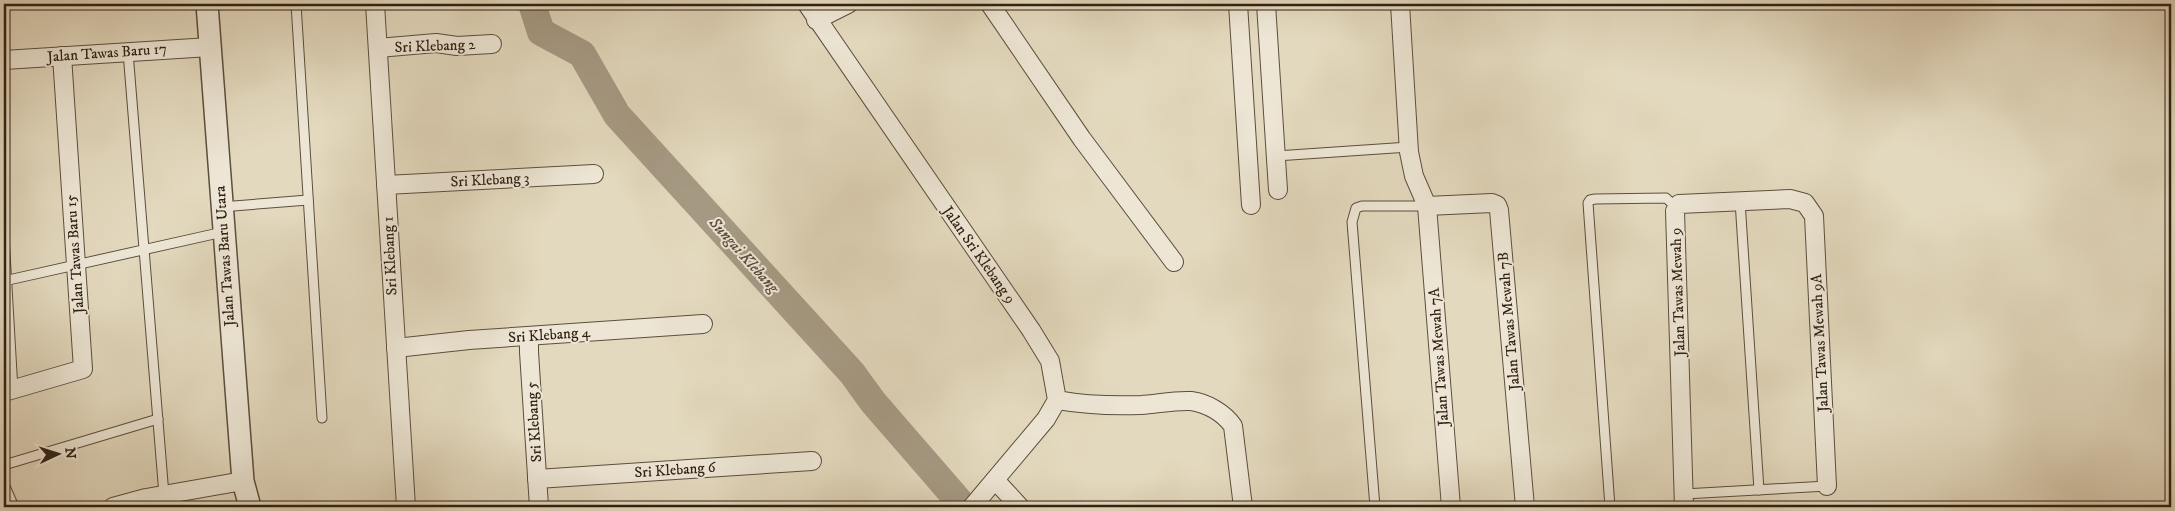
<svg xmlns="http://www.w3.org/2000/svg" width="2175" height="511" font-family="'IM FELL DW Pica',serif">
<rect width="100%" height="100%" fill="#e3d9be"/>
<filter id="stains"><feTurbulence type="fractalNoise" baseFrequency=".004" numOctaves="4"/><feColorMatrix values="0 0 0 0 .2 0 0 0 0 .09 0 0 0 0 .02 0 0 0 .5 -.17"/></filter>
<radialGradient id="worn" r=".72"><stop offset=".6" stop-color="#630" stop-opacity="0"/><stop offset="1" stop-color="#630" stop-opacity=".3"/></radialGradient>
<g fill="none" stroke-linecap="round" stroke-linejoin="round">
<path stroke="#a69a84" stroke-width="28" d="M532 4 541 32 582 54 617 115 852 373 873 402 964 507"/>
<defs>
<g id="service">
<path d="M296 4 322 418"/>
<path d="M128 52 164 495"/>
<path d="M1276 156 1409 147"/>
<path d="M1740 201 1759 490"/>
<path d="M221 207 308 200"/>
<path d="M4 236 13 390"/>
<path d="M4 281 223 232"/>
<path d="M4 465 158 419"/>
<path d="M4 484 14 507"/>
<path d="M1684 494 1827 486"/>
<path d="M1375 507 1352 222 1356 208 1362 206H1427"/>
<path d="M1610 507 1588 203 1590 200 1595 199 1666 198 1676 207"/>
</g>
<g id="minor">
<path d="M375 4 406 507"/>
<path d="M807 4 1031 330 1050 361 1057 400 1046 419 972 507"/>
<path d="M990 4 1082 139 1174 262"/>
<path d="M1238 4 1251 205"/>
<path d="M1266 4 1278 190"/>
<path d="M1400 4 1409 152 1414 176 1427 206 1451 507"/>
<path d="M816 20 848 4"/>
<path d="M378 48 436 43 457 46 492 44"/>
<path d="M4 60 210 47"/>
<path d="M386 185 594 174"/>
<path d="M1427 206 1492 203 1497 205 1499 210 1525 507"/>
<path d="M529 336V352L539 507"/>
<path d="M396 348 469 340 703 324"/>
<path d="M4 392 83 369 62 56"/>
<path d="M1057 400C1085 405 1113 406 1141 405 1157 404 1175 400 1191 401 1207 403 1224 413 1233 426L1243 507"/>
<path d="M537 479 812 461"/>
<path d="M995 480 1020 507"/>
<path d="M113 507 146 498 243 481"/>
<path d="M1684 507 1675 211 1679 204 1790 199 1805 203 1814 216 1827 486"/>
</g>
<path id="tertiary" d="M207 4 243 481 250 507"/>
</defs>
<use href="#service" stroke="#5d4e3e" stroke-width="11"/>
<use href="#minor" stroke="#5d4e3e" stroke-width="20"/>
<use href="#tertiary" stroke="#5d4e3e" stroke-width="24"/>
<use href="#service" stroke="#ede6d5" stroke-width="9"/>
<use href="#minor" stroke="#ede6d5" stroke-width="18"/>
<use href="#tertiary" stroke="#ede6d5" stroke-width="21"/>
</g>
<g text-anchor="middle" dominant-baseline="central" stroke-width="4" stroke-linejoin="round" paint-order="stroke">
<g font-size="15" fill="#302014" stroke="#ede6d5">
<text transform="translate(435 46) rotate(-2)">Sri Klebang 2</text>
<text transform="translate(107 53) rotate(-4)">Jalan Tawas Baru 17</text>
<text transform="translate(490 180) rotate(-3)">Sri Klebang 3</text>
<text transform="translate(75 254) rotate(-94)">Jalan Tawas Baru 15</text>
<text transform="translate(979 255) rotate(55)">Jalan Sri Klebang 9</text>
<text transform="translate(225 256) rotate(-94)">Jalan Tawas Baru Utara</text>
<text transform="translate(390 256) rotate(-93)">Sri Klebang 1</text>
<text transform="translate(1678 292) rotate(-92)">Jalan Tawas Mewah 9</text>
<text transform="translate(1509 321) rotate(-95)">Jalan Tawas Mewah 7B</text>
<text transform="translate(549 335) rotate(-4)">Sri Klebang 4</text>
<text transform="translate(1820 343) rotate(-93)">Jalan Tawas Mewah 9A</text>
<text transform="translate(1439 357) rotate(-94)">Jalan Tawas Mewah 7A</text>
<text transform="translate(534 422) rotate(-94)">Sri Klebang 5</text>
<text transform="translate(675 470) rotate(-4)">Sri Klebang 6</text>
</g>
<g font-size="16" font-style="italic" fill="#594b3b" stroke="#ede6d5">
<text transform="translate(744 255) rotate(48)">Sungai Klebang</text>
</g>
</g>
<rect width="2175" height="511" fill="none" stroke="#e3d9be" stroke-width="20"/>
<rect x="5" y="5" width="2165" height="501" fill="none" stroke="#302014" stroke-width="2.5"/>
<rect x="10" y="10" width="2155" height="491" fill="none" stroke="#302014"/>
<g transform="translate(58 454) rotate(86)" stroke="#ede6d5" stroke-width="4" paint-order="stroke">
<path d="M0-4L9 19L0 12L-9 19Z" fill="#302014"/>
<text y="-8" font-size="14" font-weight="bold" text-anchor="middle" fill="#302014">N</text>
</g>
<rect width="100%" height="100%" filter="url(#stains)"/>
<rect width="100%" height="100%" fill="url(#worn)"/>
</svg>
